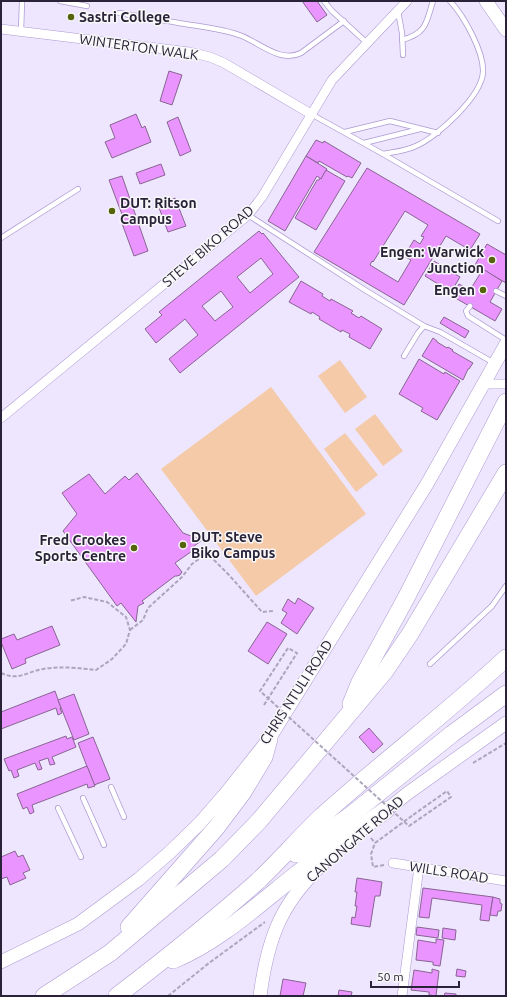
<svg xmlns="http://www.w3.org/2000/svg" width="507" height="997" font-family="Ubuntu,sans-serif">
<rect width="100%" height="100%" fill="#ede6fe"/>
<g fill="#f5caa9">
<path d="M340 360 367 397 345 413 318 376Z"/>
<path d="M271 387 366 514 256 596 161 469Z"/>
<path d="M375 414 403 451 383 466 355 429Z"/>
<path d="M345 433 378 475 356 492 324 449Z"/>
</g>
<g fill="#ea95ff" stroke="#896492" fill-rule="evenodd">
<path d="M302 1H317L327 15 317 22Z"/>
<path d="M169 71 182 75 172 105 160 101Z"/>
<path d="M136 114 142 128 145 126 151 142 112 158 105 142 115 138 110 125Z"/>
<path d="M178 117 191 151 180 156 167 122Z"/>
<path d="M316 140 323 143 324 141 361 163 352 178 348 176 347 177 319 161 318 163 306 156Z"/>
<path d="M306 156 327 169 321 179 317 176 285 231 268 221Z"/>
<path d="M161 164 165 175 140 184 136 173Z"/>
<path d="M367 168 480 234 470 250 446 236 404 305 314 252ZM405 211 428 225 421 236 424 237 420 244 414 240 404 256 411 260 398 282 370 265 372 261 373 262Z"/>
<path d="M326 170 345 181 316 230 295 218 317 180H319L320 178 321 179Z"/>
<path d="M122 176 148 251 134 256 120 218 123 217 109 180Z"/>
<path d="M175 198 186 226 168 232 158 205Z"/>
<path d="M259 231 262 234 263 233 299 277 180 373 169 359 198 335 185 319 156 343 145 329 162 315 159 312ZM261 258 273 274 250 293 237 277ZM221 291 233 307 215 321 202 306Z"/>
<path d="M487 244 506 255V283L475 265Z"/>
<path d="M434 261 460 277 451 292 425 276Z"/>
<path d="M483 269 502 281 490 302 502 309 495 321 452 296 459 284 470 290Z"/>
<path d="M301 281 323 294 322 296 330 301 331 299 353 311 351 313 359 318 361 316 382 329 370 349 349 337 350 334 342 330 341 332 319 319 320 317 312 312 311 314 289 302Z"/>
<path d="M444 317 469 331 465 338 440 323Z"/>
<path d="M433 338 437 341V342L447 348 448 347 453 350 452 351 473 363 469 369H468L463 380 422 356Z"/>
<path d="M419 359 444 374 445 372 460 381 437 420 421 411 423 408 399 394Z"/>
<path d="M137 473 183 533 202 540 193 547 195 549 175 563 182 572 180 575 177 576H175L142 601 144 603 138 606 136 622 121 603 117 606 63 531 77 514 62 493 89 474 105 494 125 476 129 480Z"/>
<path d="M298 598 314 608 297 634 281 623 287 613 282 610 288 599 295 604Z"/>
<path d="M267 622 287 634 268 664 248 651Z"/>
<path d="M52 626 60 645 25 659 26 663 12 669 1 642V639L14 634 17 640Z"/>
<path d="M55 691 61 708H60L62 713 58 715 56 708 1 729V712Z"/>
<path d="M74 694 89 734 74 740 58 700Z"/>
<path d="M369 728 383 744 373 753 359 737Z"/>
<path d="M66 736 67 739 72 737 76 747 52 757 55 764 50 765 48 758 39 761 42 769 38 770 35 763 17 770 19 776 14 778 11 770 9 771 4 759Z"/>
<path d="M93 737 110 779 94 785 78 743Z"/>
<path d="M87 766 95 786 88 788 87 784 32 805 34 812 30 814 27 807 23 809 17 794Z"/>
<path d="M15 851 18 857 23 855 30 870 23 873 26 878 10 885 7 877 1 879V857Z"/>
<path d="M357 878 382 882 380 896H375L370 927 351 924 352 917 355 918 357 906H355L357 892H355Z"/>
<path d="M423 888 493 897 489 921 480 920 482 905 432 898 429 918 419 917Z"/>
<path d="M493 897 500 899V903L502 904 501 911H498L497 916 490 915Z"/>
<path d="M417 927 439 930 438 938 416 935Z"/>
<path d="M443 928 456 930 455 940 442 938Z"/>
<path d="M436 939 444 940 440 966 433 965V962L416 960 418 940 436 943Z"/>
<path d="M432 969 439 971 436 996 429 995V992L411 990 414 970 432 973Z"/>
<path d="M457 969 466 971 465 977 456 976Z"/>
<path d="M283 979 306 983 303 996H280Z"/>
<path d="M339 990 352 992 351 996H338Z"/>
<path d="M445 993 456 994V996H438H444Z"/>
</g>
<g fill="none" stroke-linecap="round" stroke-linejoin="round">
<defs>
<g id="lane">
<path d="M60 1 87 6"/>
<path d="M324 1 332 11 367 43"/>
<path d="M398 11 402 33 403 55"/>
<path d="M119 13C141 17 163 20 185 24 204 27 224 29 242 36 261 44 281 63 301 53L344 21"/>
<path d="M21 32 22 1"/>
<path d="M402 40C427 33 426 23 433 1"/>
<path d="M311 114 383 154 498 221"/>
<path d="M345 132 390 121 438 133"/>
<path d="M364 143 420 129"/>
<path d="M383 154C394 152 406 151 416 146 437 137 482 96 483 72 484 52 464 16 450 1"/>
<path d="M248 215 365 290 424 326"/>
<path d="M1 238 78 189"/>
<path d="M496 291 506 296"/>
<path d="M470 306 466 311 468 316 506 340"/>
<path d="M404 356 418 333 424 326 440 332 494 363"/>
<path d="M430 664 492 606 506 586"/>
<path d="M111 787 124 817"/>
<path d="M83 798 104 845"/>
<path d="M58 808 81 857"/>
</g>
<g id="street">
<path d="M1 29 189 52 210 57 224 63 311 114"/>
<path d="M484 384H506"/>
<path d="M1 418 248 215 262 197 332 80 407 1"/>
<path d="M393 863 506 881"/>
<path d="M402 996 419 867"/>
</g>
<g id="secondary">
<path d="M486 1 506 30"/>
<path d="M379 816 408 793 506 723"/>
<path d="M1 962 78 924 139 879 169 853 200 823 226 793 269 739 427 484 506 344"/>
<path d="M260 996C268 934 283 899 330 857"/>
</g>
<g id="highway">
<path d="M351 704 360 682 406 598 506 402"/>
<path d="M296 854 351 815 452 734 506 694"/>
<path d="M129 927 216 828 243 792 264 757 269 739"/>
<path d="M173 960C218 942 260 903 297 874 326 851 357 831 386 810"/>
<path d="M44 996 110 953 222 859 259 821 385 671 410 634 506 473"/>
<path d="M117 996C165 959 213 921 258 881 280 860 300 837 322 816 382 762 447 713 506 658"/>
</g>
</defs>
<use href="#lane" stroke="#ad9ad2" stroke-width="6"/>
<use href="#street" stroke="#ad9ad2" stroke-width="10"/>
<use href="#secondary" stroke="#ad9ad2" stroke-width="14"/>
<use href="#highway" stroke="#ad9ad2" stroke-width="18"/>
<g stroke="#aca5bc" stroke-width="2" stroke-dasharray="4 2" stroke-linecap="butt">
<path d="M130 630 143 620 148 608 182 577 192 564 207 553 229 575 262 612 273 611"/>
<path d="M1 673C19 681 26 672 43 669 60 666 79 668 96 670L112 659 126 644 130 630 126 617 107 602 84 597 69 601"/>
<path d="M264 705 297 653 288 648"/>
<path d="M473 763 506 743"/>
<path d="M371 838 375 843"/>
<path d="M384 865 373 867 371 854 375 843 413 815"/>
<path d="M168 996 209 963 265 922"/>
</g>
<use href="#lane" stroke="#fff" stroke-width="4.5"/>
<use href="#street" stroke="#fff" stroke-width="9"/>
<use href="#secondary" stroke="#fff" stroke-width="13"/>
<use href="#highway" stroke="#fff" stroke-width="17"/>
<path stroke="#aca5bc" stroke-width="2" stroke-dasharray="4 2" stroke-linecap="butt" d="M288 648 260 691 409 826 451 797 447 791 413 815"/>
</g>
<g fill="#55640a" stroke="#f7f7f7" stroke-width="1.5">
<circle cx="71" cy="17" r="4"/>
<circle cx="112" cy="211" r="4"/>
<circle cx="492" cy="260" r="4"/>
<circle cx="483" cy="290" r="4"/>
<circle cx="183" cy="545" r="4"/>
<circle cx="134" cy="548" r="4"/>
</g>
<g text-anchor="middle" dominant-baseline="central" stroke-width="3" stroke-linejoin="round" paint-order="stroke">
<g font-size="14" font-weight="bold" fill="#292238" stroke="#f7f7f7" text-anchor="start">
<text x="79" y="17">Sastri College</text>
<text x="120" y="203">DUT: Ritson<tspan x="120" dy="16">Campus</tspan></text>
<text x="484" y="252" text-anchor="end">Engen: Warwick<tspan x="484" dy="16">Junction</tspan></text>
<text x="475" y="290" text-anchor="end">Engen</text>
<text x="191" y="537">DUT: Steve<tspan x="191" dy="16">Biko Campus</tspan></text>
<text x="126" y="540" text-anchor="end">Fred Crookes<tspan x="126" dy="16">Sports Centre</tspan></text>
</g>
<g font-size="14" fill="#292238" stroke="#f7f7f7">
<text transform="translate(139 47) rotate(8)">WINTERTON WALK</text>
<text transform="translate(208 246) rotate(-41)">STEVE BIKO ROAD</text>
<text transform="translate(296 692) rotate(-57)">CHRIS NTULI ROAD</text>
<text transform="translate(355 839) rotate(-41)">CANONGATE ROAD</text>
<text transform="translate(449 872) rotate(9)">WILLS ROAD</text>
</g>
</g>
<rect width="507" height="997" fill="none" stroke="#292238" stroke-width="4"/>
<path d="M371 981v6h88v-6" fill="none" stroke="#292238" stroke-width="2"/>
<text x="377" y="981" font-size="12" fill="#292238" stroke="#f7f7f7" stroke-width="3" paint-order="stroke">50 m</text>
</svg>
